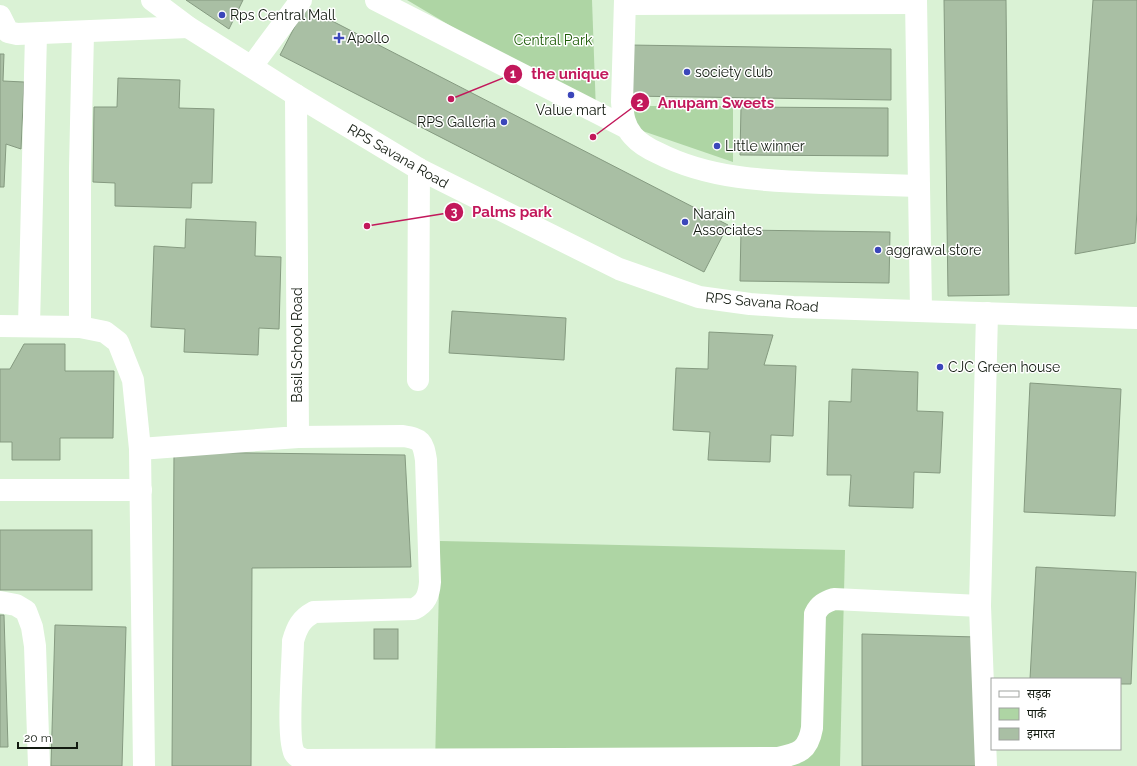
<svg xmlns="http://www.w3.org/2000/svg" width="1137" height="766" font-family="Raleway,'Noto Sans Devanagari',sans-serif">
<rect width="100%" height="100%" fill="#daf2d5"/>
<g fill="#aed5a4">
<path d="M407 0H592L596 112Z"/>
<path d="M631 106H733V162L631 127Z"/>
<path d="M440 541 845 550 840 766H435Z"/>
</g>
<g fill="#a9bfa4" stroke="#859a80">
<path d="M186 0H243L229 29Z"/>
<path d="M944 0H1006L1009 295 948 296Z"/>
<path d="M1093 0H1137V211L1135 243 1075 254Z"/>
<path d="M305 7 728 225 704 272 280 55Z"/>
<path d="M629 45 891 49V100L629 96Z"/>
<path d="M0 54H4L3 81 24 82 21 149 6 144 4 187H0Z"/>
<path d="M118 78 180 80 179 108 214 109 212 183H192L191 208 115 206V183L93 182 94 107H117Z"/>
<path d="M741 107 888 108V156L740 155Z"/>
<path d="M186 219 256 222 255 256 281 257 279 329 259 328 258 355 184 352 185 329 151 327 154 246 185 248Z"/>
<path d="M741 230 890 232 889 283 740 281Z"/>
<path d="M452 311 566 318 564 360 449 353Z"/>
<path d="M709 332 773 335 764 365 796 366 793 436 771 435 770 462 708 460 710 432 673 430 676 368 708 369Z"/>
<path d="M24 344H65V371H114L113 438H60V460H12V442H0V369H10Z"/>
<path d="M852 369 918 372 917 411 943 412 940 473 914 472 913 508 849 506 851 475H827L829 401 851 402Z"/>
<path d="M1030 383 1121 389 1115 516 1024 512Z"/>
<path d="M174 452 405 455 411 567 252 568 251 766H172Z"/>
<rect x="0" y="530" width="92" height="60"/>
<path d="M1036 567 1136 572 1131 684H1120V679H1030Z"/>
<path d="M0 615H4L8 747H0Z"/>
<path d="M55 625 126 627 122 766H51Z"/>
<rect x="374" y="629" width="24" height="30"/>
<path d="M862 634 977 637 980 766H862Z"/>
</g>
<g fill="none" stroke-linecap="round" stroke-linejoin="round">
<g stroke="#fff" stroke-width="22">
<path d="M152 0 188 27 296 95 419 169 619 269 699 297 750 304 793 307 1137 318"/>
<path d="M376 0 627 128"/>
<path d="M625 0 622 102C623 115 624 126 633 136 640 144 649 149 658 153 709 179 766 181 822 183 854 184 887 185 919 186"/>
<path d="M916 0 921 310"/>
<path d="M625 4 916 3"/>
<path d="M0 16 8 32 17 34 188 27"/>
<path d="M252 66 301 0"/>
<path d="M0 326 80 327 105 332 118 342 133 380 140 449 144 766"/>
<path d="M29 326 36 34"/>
<path d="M80 327V168L83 33"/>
<path d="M418 380 419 169"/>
<path d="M298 437 403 436C421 439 423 441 426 460L430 582C429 595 426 603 414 609L314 612C301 619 297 627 293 641 293 660 286 742 295 754 297 757 302 759 305 760L778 758C799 753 808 751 812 728L815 614C819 605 825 602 834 599L980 606"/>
<path d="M140 449 298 437 296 95"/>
<path d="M0 490H141"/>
<path d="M0 602 16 605 26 611 32 627 35 646 39 766"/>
<path d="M986 766 980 606 987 313"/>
</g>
</g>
<g fill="#3b46ba" stroke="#fff" stroke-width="1.5">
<circle cx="222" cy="15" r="4"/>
<path d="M337 32h4v4h4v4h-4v4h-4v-4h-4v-4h4z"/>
<circle cx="687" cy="72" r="4"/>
<circle cx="571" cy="95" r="4"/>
<circle cx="504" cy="122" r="4"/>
<circle cx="717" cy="146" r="4"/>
<circle cx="685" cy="222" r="4"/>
<circle cx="878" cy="250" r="4"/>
<circle cx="940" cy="367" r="4"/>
</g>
<g text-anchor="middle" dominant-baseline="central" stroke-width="3" stroke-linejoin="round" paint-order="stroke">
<g font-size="14" fill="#121a10" stroke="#fff" text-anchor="start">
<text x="230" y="15">Rps Central Mall</text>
<text x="347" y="38">Apollo</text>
<text x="695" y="72">society club</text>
<text x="571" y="110" text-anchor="middle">Value mart</text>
<text x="496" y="122" text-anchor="end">RPS Galleria</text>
<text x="725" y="146">Little winner</text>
<text x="693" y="214">Narain<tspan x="693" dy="16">Associates</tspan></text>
<text x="886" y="250">aggrawal store</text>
<text x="948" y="367">CJC Green house</text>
</g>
<g font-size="14" fill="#1f5d09" stroke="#fff">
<text x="553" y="40">Central Park</text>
</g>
<g font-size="14" fill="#121a10" stroke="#fff">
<text transform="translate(398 156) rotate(30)">RPS Savana Road</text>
<text transform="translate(762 302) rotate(5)">RPS Savana Road</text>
<text transform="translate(297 345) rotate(-90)">Basil School Road</text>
</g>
</g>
<path fill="none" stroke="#c2185b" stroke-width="1.5" d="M451 99L513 74M593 137L640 102M367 226L454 212"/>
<g fill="#c2185b" stroke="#fff" stroke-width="1.5">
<circle cx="451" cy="99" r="4"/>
<circle cx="593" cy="137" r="4"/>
<circle cx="367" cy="226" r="4"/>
<circle cx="513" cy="74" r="10"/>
<circle cx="640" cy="102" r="10"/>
<circle cx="454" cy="212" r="10"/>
</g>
<g font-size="12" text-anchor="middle" font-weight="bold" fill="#fff">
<text x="513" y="78">1</text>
<text x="640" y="107">2</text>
<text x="454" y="216">3</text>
</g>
<g font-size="15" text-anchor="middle" font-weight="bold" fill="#c2185b" stroke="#fff" stroke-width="3" stroke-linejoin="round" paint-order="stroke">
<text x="570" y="79">the unique</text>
<text x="716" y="108">Anupam Sweets</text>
<text x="512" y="217">Palms park</text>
</g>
<rect x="991" y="678" width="130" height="72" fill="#ffffff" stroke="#a0a39f"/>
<rect x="999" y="691" width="20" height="6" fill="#ffffff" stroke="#a0a39f"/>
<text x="1027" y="698" font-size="12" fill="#121a10">सड़क</text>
<rect x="999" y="708" width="20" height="12" fill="#aed5a4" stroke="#a0a39f"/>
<text x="1027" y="718" font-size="12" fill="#121a10">पार्क</text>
<rect x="999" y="728" width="20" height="12" fill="#a9bfa4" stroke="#a0a39f"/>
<text x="1027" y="738" font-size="12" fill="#121a10">इमारत</text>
<path d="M18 742v6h59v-6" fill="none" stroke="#121a10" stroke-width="2"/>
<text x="24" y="742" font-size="12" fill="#121a10" stroke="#ffffff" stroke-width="3" paint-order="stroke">20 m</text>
</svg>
